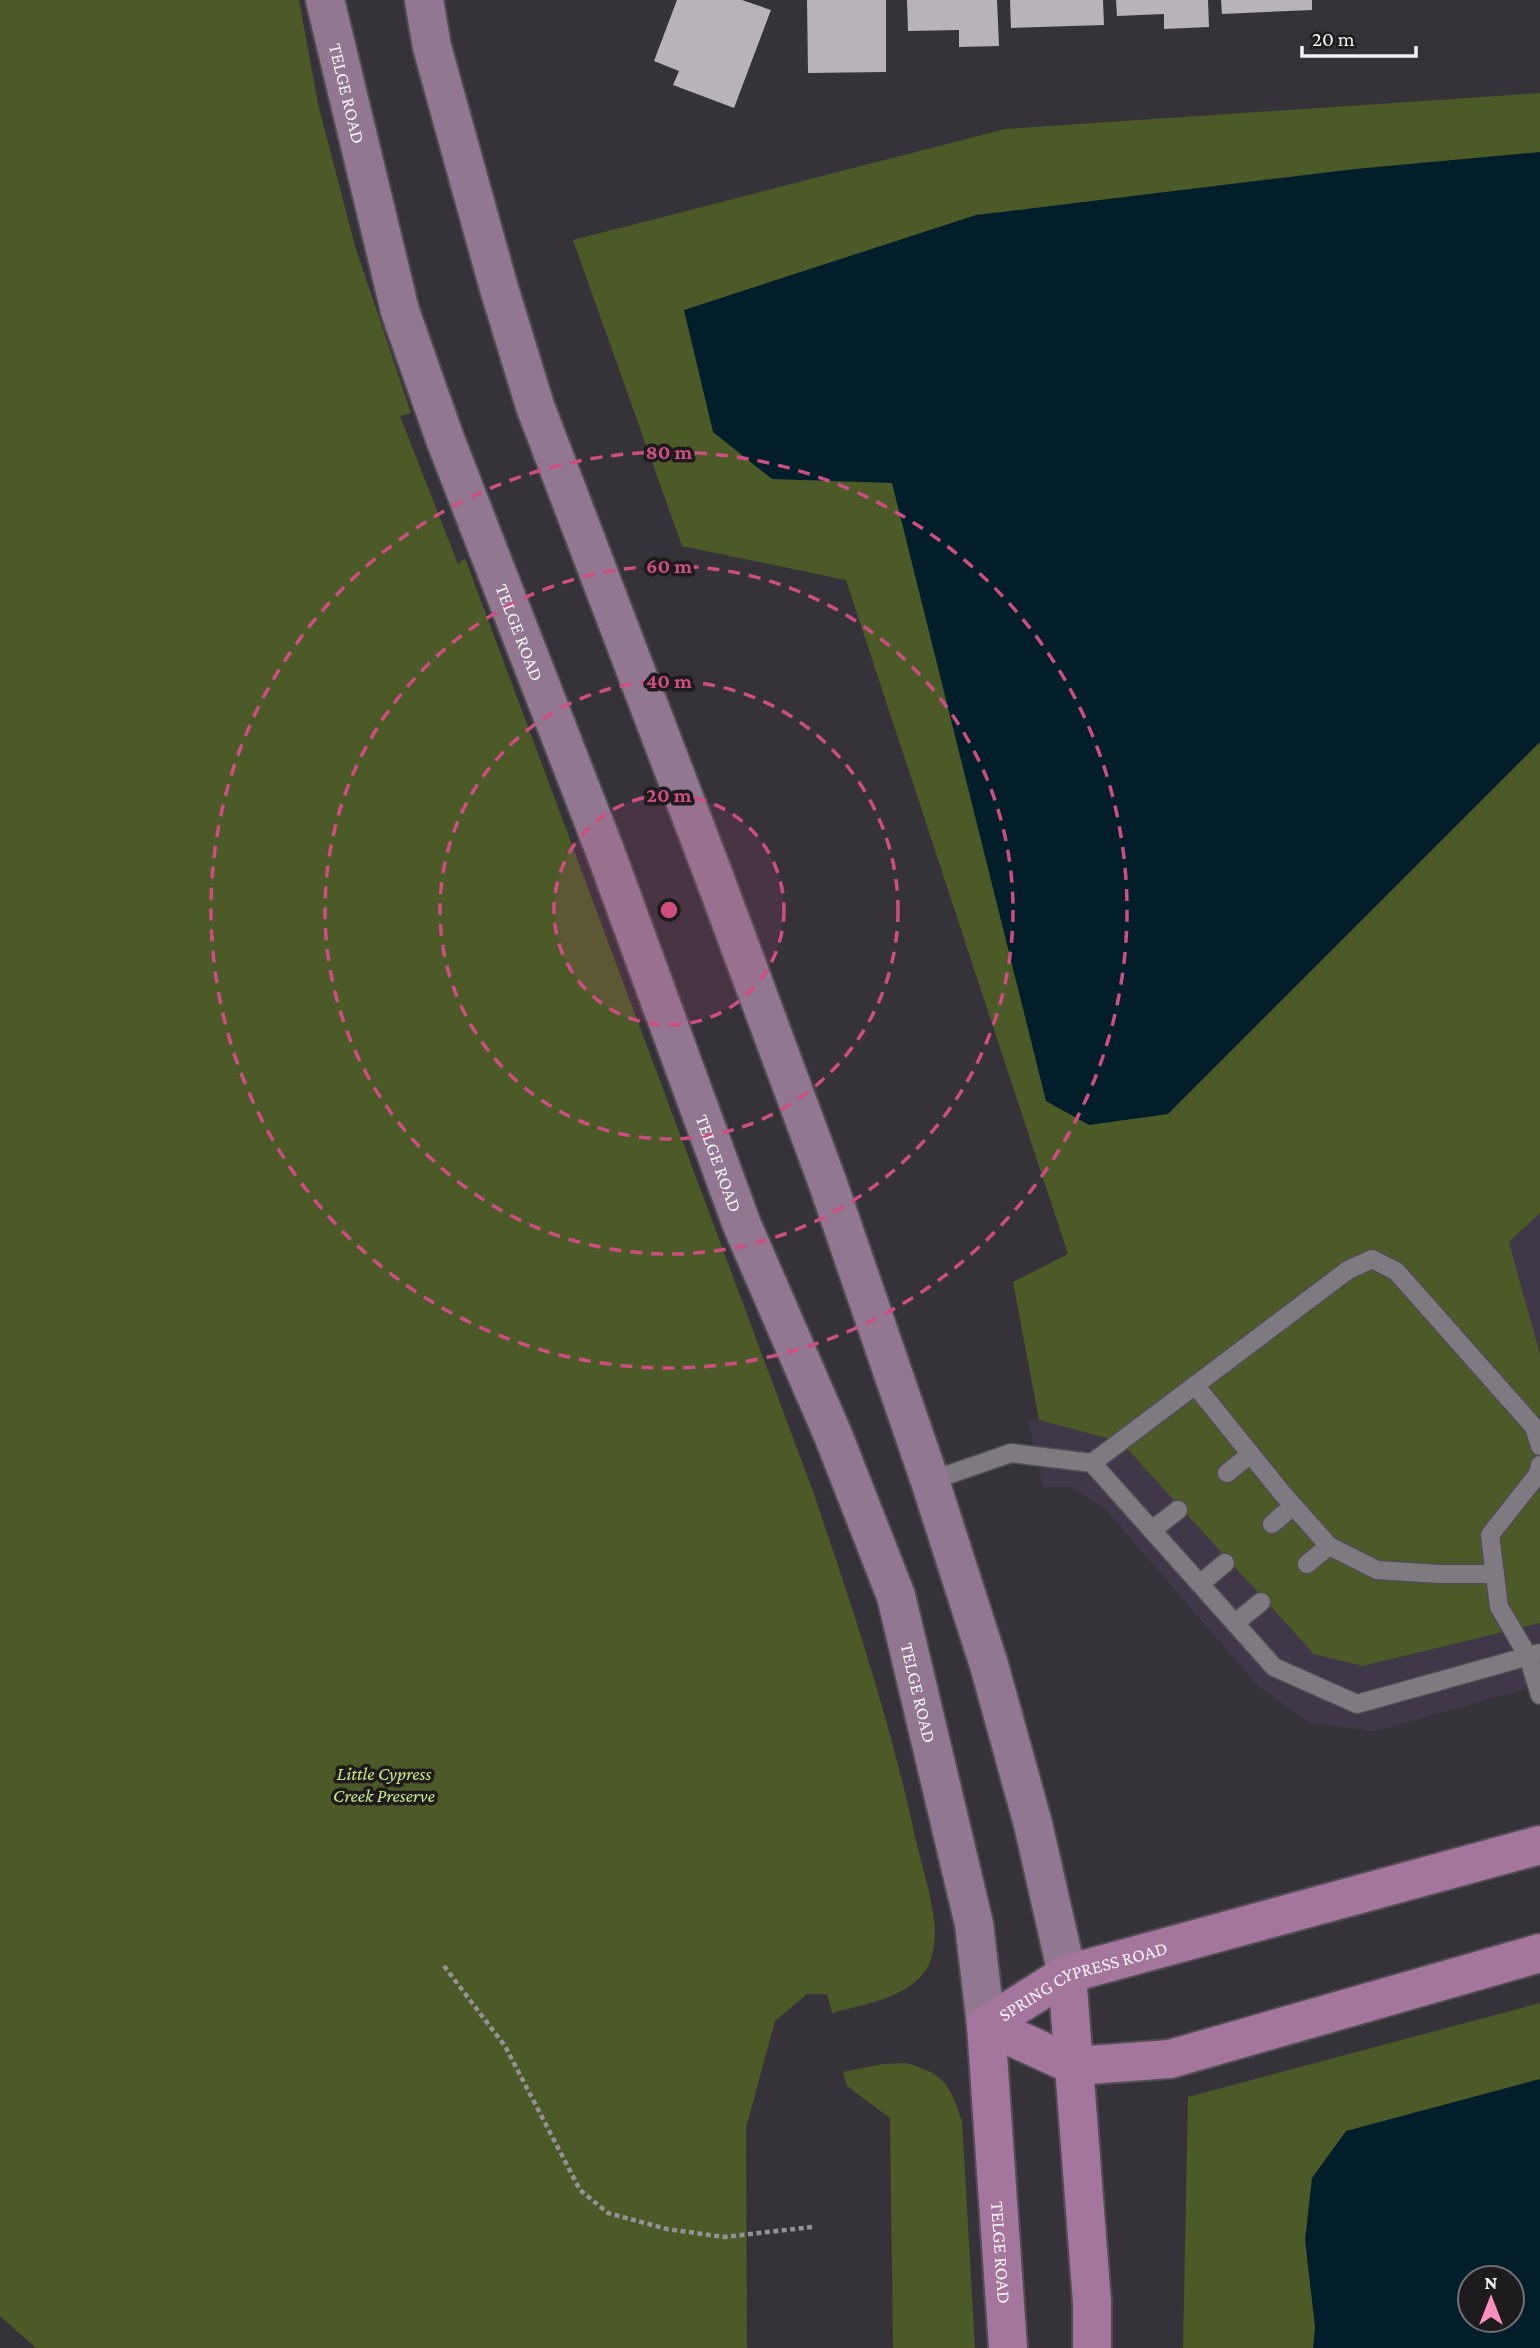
<svg xmlns="http://www.w3.org/2000/svg" width="1540" height="2348" font-family="'Crimson Pro',serif">
<rect width="100%" height="100%" fill="#363239"/>
<g fill="#403748">
<path d="M1540 1213V1354L1509 1242Z"/>
<path d="M1039 1420 1121 1442 1364 1666 1540 1623V1685L1375 1731 1309 1723 1257 1685 1105 1509 1071 1487H1043L1028 1421Z"/>
</g>
<g fill="#4c5a28" fill-rule="evenodd">
<path d="M0 0H299L318 104 355 246 411 413 400 416 458 564 465 558 814 1494C853 1609 891 1723 916 1841 922 1866 934 1905 935 1929 935 1942 933 1959 926 1970 906 1999 863 2004 832 2013L827 1994H807L775 2021 746 2128 747 2348H36L0 2316Z"/>
<path d="M1540 93V1213L1509 1242 1540 1354V1623L1363 1666 1314 1654 1121 1442 1039 1420 1013 1282 1068 1254 846 580 682 546 573 240 1005 129Z"/>
<path d="M1540 2003V2348H1183L1188 2097ZM1470 2278H1512V2320H1470Z"/>
<path d="M906 2063C945 2074 949 2084 962 2121L975 2348H893L890 2118 847 2086 843 2072 883 2064Z"/>
</g>
<g fill="#031e2b" fill-rule="evenodd">
<path d="M1540 152V742L1168 1114 1089 1125 1046 1101 892 483 772 479 713 432 684 310 976 215 1355 169Z"/>
<path d="M1540 2079V2348H1313L1315 2327 1305 2240 1312 2178 1346 2131ZM1470 2278H1512V2320H1470Z"/>
</g>
<g fill="#b8b3bb">
<path d="M677 0H742L771 10 734 108 673 85 679 71 654 61Z"/>
<path d="M807 0H886V72L808 73Z"/>
<path d="M907 0H997L999 46 959 47V30L908 31Z"/>
<path d="M1010 0H1103L1104 25 1011 28Z"/>
<path d="M1116 0H1208L1209 27 1164 29V14L1117 16Z"/>
<path d="M1221 0H1312V10L1222 14Z"/>
</g>
<g fill="none" stroke-linecap="round" stroke-linejoin="round">
<defs>
<g id="service">
<path d="M1195 1385 1282 1493 1329 1546 1377 1570 1439 1574H1495"/>
<path d="M1092 1463 1348 1270 1372 1259 1396 1271 1534 1427 1540 1446"/>
<path d="M1540 1465 1538 1474 1490 1535 1499 1607 1528 1656 1540 1695"/>
<path d="M1227 1473 1251 1454"/>
<path d="M930 1481 1011 1453 1092 1463 1274 1667 1357 1704 1540 1653"/>
<path d="M1272 1524 1293 1506"/>
<path d="M1152 1530 1178 1510"/>
<path d="M1307 1564 1329 1546"/>
<path d="M1200 1584 1225 1563"/>
<path d="M1235 1623 1261 1602"/>
</g>
<g id="secondary">
<path id="s1" d="M325 0 400 311 445 439 605 851 742 1225 833 1435 896 1596 974 1924 986 2025"/>
<path d="M424 0 432 47 498 285 535 406 715 879 827 1181 930 1481 989 1665 1033 1824 1067 1974"/>
</g>
<g id="primary">
<path d="M1067 1974 1092 2302V2348"/>
<path id="s2" d="M986 2025 1067 1974 1540 1845"/>
<path d="M986 2025 1075 2066 1170 2059 1540 1953"/>
<path id="s3" d="M986 2025 1008 2348"/>
</g>
</defs>
<use href="#service" stroke="#514e53" stroke-width="21"/>
<use href="#secondary" stroke="#514e53" stroke-width="42"/>
<use href="#primary" stroke="#514e53" stroke-width="42"/>
<path stroke="#949197" stroke-width="4.5" stroke-dasharray="5 3.5" stroke-linecap="butt" d="M444 1966 505 2046 580 2190 608 2213 667 2229 724 2237 812 2227"/>
<use href="#service" stroke="#7f7a82" stroke-width="18"/>
<use href="#secondary" stroke="#917790" stroke-width="38"/>
<use href="#primary" stroke="#a4759d" stroke-width="38"/>
</g>
<circle cx="669" cy="910" r="115" fill="#ce4e82" fill-opacity=".12"/>
<g fill="none" stroke="#ce4e82" stroke-width="3.5" stroke-dasharray="12 9">
<circle cx="669" cy="910" r="115"/>
<circle cx="669" cy="910" r="229"/>
<circle cx="669" cy="910" r="344"/>
<circle cx="669" cy="910" r="458"/>
</g>
<g text-anchor="middle" dominant-baseline="central" stroke-width="7" stroke-linejoin="round" paint-order="stroke">
<g font-size="19" fill="#f4f2f6" stroke="#1d1b1e">
<text stroke="none"><textPath href="#s1" startOffset="96">TELGE ROAD</textPath></text>
<text stroke="none"><textPath href="#s1" startOffset="663">TELGE ROAD</textPath></text>
<text stroke="none"><textPath href="#s1" startOffset="1230">TELGE ROAD</textPath></text>
<text stroke="none"><textPath href="#s1" startOffset="1797">TELGE ROAD</textPath></text>
<text stroke="none"><textPath href="#s2" startOffset="108">SPRING CYPRESS ROAD</textPath></text>
<text stroke="none"><textPath href="#s3" startOffset="228">TELGE ROAD</textPath></text>
</g>
<g font-size="19" font-style="italic" fill="#ccea84" stroke="#1d1b1e">
<text x="384" y="1773">Little Cypress<tspan x="384" dy="22">Creek Preserve</tspan></text>
</g>
</g>
<circle cx="669" cy="910" r="10" fill="#ce4e82" stroke="#1d1b1e" stroke-width="3.5"/>
<g font-size="21" text-anchor="middle" font-weight="bold" fill="#ce4e82" stroke="#1d1b1e" stroke-width="7" stroke-linejoin="round" paint-order="stroke">
<text x="669" y="459">80 m</text>
<text x="669" y="573">60 m</text>
<text x="669" y="688">40 m</text>
<text x="669" y="802">20 m</text>
</g>
<g transform="translate(1491 2299)"><circle r="33" fill="#1d1b1e" stroke="#737174" stroke-width="2"/>
<path d="M0-5L12 26L0 18L-12 26Z" fill="#fd8ebe"/>
<text y="-10" font-size="19" font-weight="bold" text-anchor="middle" fill="#f4f2f6">N</text>
</g>
<path d="M1302 46v10h114v-10" fill="none" stroke="#f4f2f6" stroke-width="3.5"/>
<text x="1312" y="46" font-size="21" fill="#f4f2f6" stroke="#1d1b1e" stroke-width="5" paint-order="stroke">20 m</text>
</svg>
